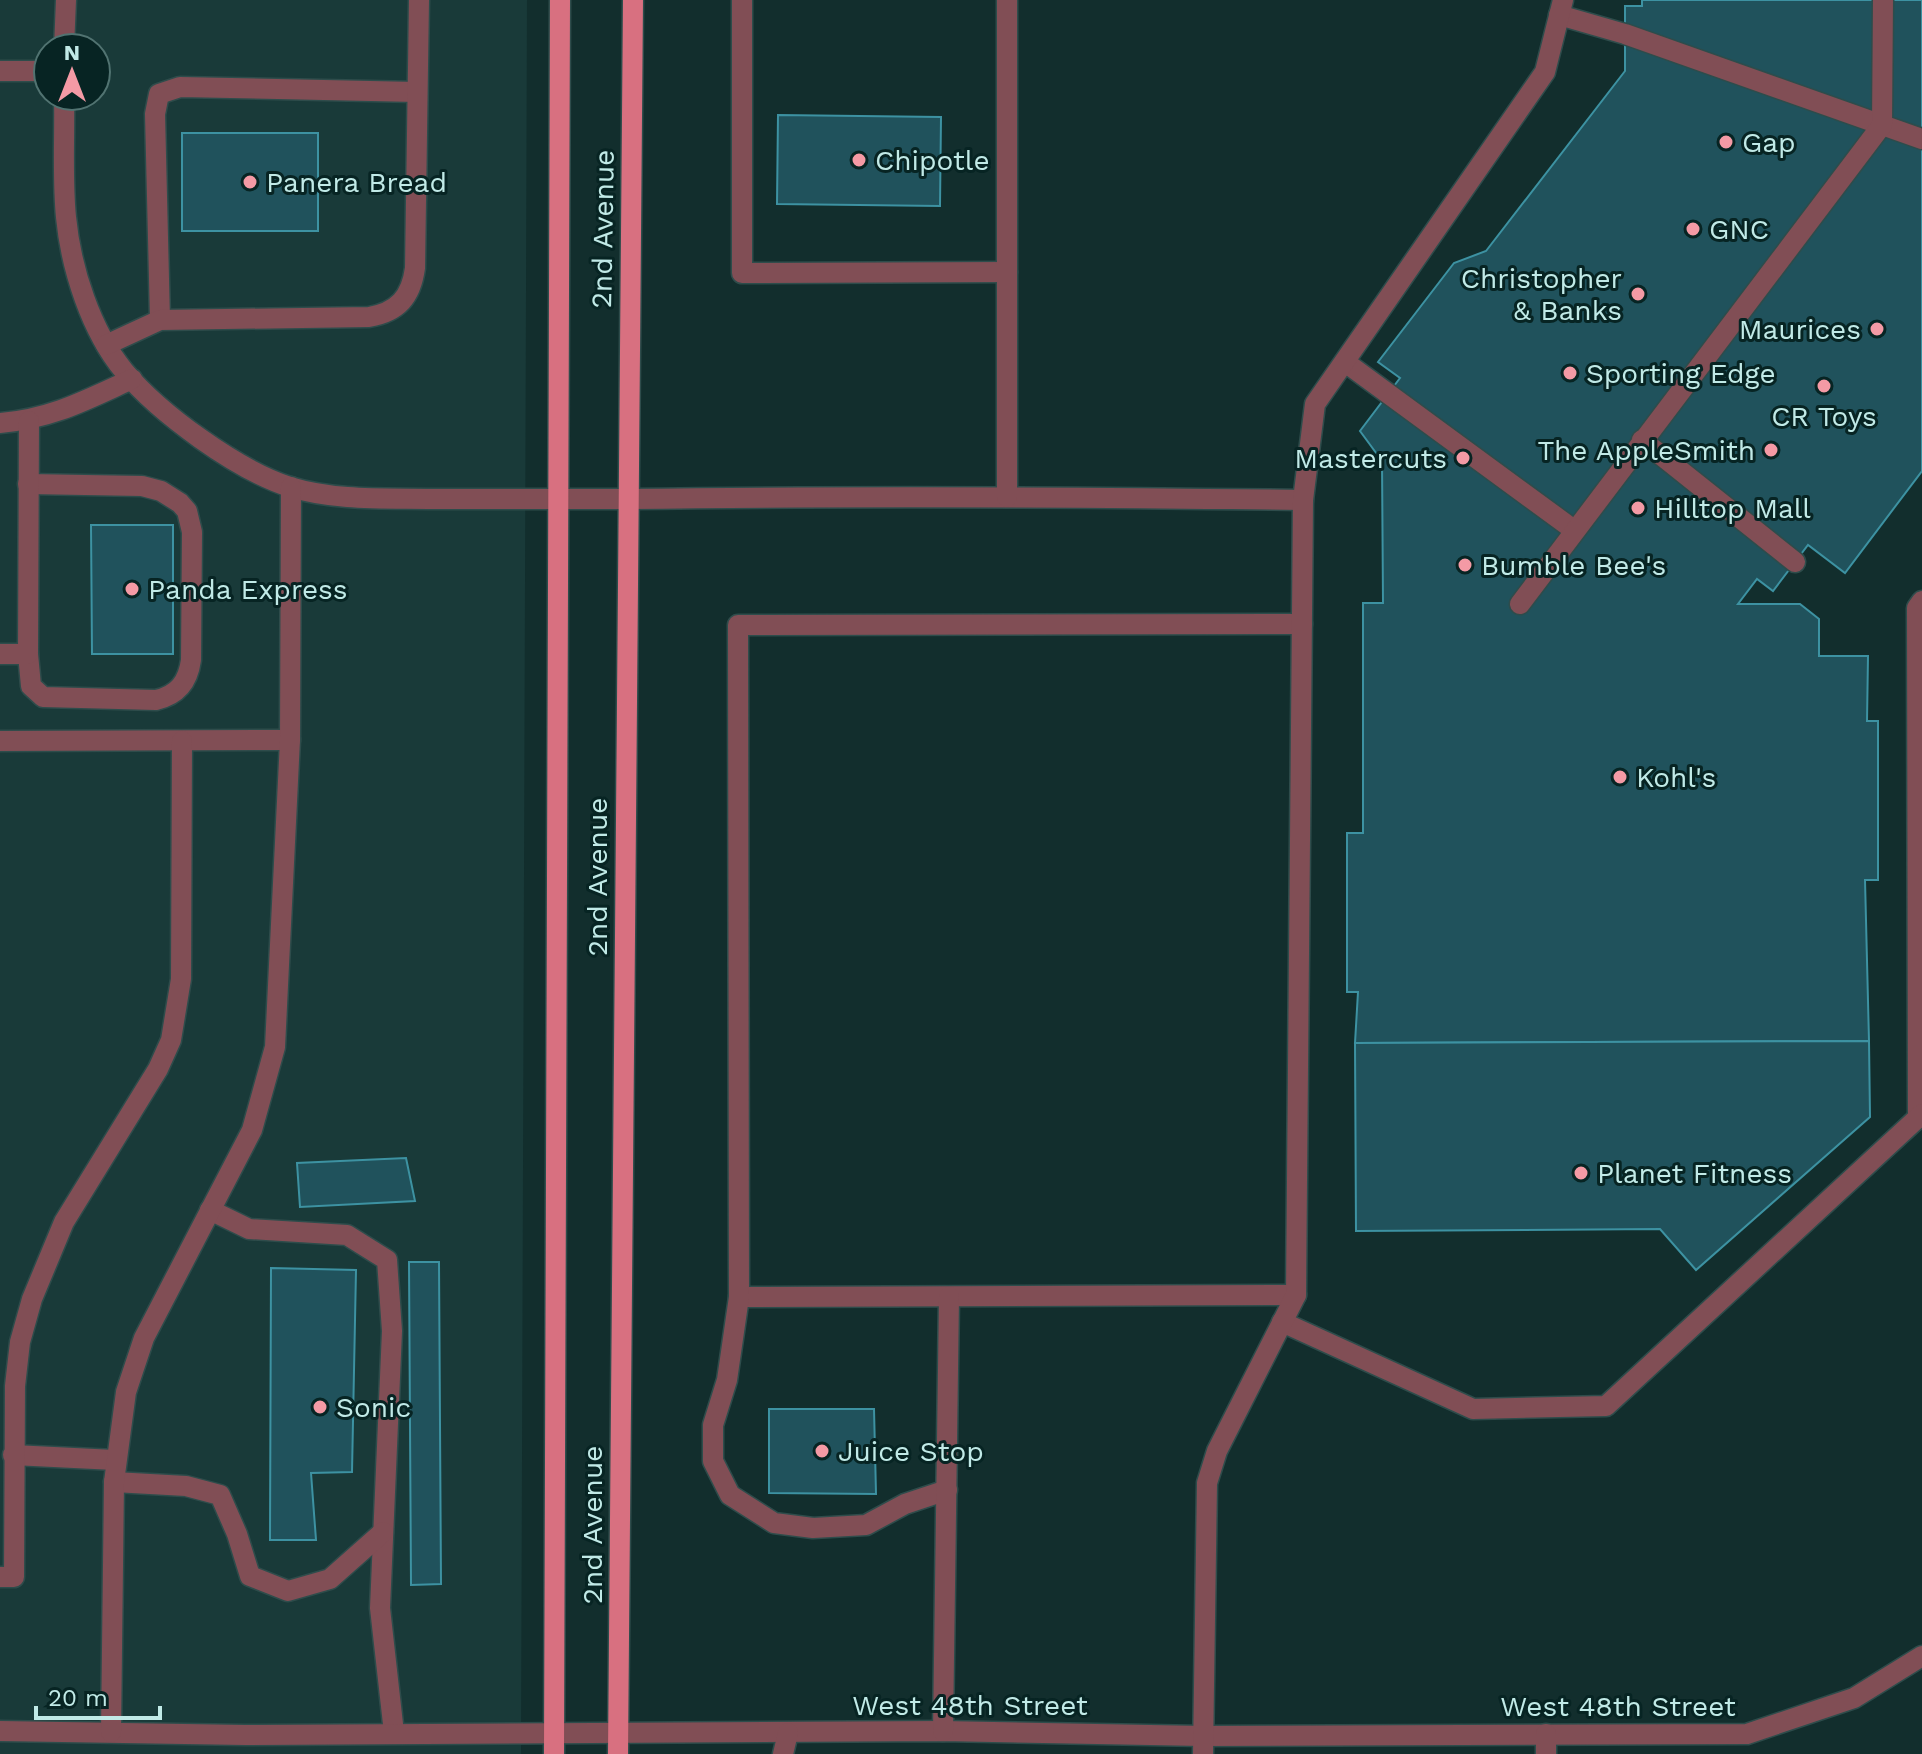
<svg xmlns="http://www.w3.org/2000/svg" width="1922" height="1754" font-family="'Work Sans',sans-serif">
<rect width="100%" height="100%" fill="#122e2d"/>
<path fill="#193a39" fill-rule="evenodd" d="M0 0H527L521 1754H0ZM48 48H96V96H48Z"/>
<g fill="#20525c" stroke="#3d92a2" stroke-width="2">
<path d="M1642 0H1922V471L1845 573 1808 545 1773 591 1757 579 1738 604H1800L1819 619V656H1868L1867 721H1878V880H1865L1869 1041 1355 1043 1358 992H1347V833H1363V603H1383L1382 461 1360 431 1400 378 1378 362 1454 263 1486 251 1625 71V6H1642Z"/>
<path d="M778 115 941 117 940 206 777 204Z"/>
<rect x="182" y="133" width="136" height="98"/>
<path d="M91 525H173V654H92Z"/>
<path d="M1869 1041 1870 1117 1696 1270 1660 1229 1356 1231 1355 1043Z"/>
<path d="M406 1158 415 1201 300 1207 297 1163Z"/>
<path d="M409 1262H439L441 1584 411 1585Z"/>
<path d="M271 1268 356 1270 352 1472 311 1473 316 1540H270Z"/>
<path d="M769 1409H874L876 1494 769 1493Z"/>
</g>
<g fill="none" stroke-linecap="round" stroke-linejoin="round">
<defs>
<g id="minor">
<path d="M742 0V273L1007 272"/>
<path d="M1559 15 1625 34 1922 139"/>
<path d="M64 48 66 0"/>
<path d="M0 71H48"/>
<path d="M64 96C65 136 62 177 66 217 71 269 91 331 124 371 160 414 237 470 290 487 336 501 386 498 433 499 499 499 564 499 630 499 854 496 1079 497 1303 500"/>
<path d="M160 320 155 114 159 94 180 87 417 92"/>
<path d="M106 345 160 320 369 317C398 312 411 297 415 268L419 0"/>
<path d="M1345 362 1574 530"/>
<path d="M0 423C51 419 86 400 132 379"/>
<path d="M1642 440 1795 562"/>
<path d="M28 484 142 486 161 491 180 503 187 511 192 532 191 660C188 682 178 695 156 700L43 697 31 686 28 654"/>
<path d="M1007 497V0"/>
<path d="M1520 604 1882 125 1883 0"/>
<path d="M0 654H28L29 421"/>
<path d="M0 741 290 740"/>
<path d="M1918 1118 1917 608 1922 601"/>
<path d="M210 1210 249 1229 347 1235 387 1260 392 1331 380 1608 394 1733"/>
<path d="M739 1297 1296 1295"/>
<path d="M1282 1322 1473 1409 1606 1406 1922 1114"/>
<path d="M13 1455 115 1460"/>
<path d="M114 1482 186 1486 220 1495 237 1534 250 1576 288 1591 330 1579 383 1532"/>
<path d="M947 1490 905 1504 866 1525 813 1528 774 1523 730 1495 713 1461V1425L727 1380 739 1297 738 625 1302 624"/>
<path d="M0 1577H14L15 1386 20 1342 32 1299 64 1222 158 1069 171 1040 181 979 182 741"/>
<path d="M0 1731 245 1735 943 1731 1203 1736 1747 1734 1854 1698 1922 1656"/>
<path d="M943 1731 949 1297"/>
<path d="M111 1732 114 1482 126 1392 144 1338 252 1130 275 1047 290 740 291 487"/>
<path d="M1546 1734V1754"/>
<path d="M783 1754 788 1733"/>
<path d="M1203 1754 1207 1483 1217 1451 1296 1295 1303 500 1315 404 1545 72 1563 0"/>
</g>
<g id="major">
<path d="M554 1754 560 0"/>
<path d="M618 1754 633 0"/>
</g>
</defs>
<use href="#minor" stroke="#2e4c4b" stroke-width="23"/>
<use href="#major" stroke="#2e4c4b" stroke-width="23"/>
<use href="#minor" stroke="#814e55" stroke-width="20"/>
<use href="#major" stroke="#d87080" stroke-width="20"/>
</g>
<g fill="#f49aa5" stroke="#072423" stroke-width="3">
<circle cx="1726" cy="142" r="8"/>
<circle cx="859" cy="160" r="8"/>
<circle cx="250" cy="182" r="8"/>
<circle cx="1693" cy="229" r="8"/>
<circle cx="1638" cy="294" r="8"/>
<circle cx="1877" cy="329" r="8"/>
<circle cx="1570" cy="373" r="8"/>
<circle cx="1824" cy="386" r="8"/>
<circle cx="1771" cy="450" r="8"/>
<circle cx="1463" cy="458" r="8"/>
<circle cx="1638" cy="508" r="8"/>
<circle cx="1465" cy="565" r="8"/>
<circle cx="132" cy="589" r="8"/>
<circle cx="1620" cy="777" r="8"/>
<circle cx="1581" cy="1173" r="8"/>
<circle cx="320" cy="1407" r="8"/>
<circle cx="822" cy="1451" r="8"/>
</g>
<g text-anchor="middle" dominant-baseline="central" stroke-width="6" stroke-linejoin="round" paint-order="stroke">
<g font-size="28" fill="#c1eae7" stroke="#072423" text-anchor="start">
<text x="1742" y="142">Gap</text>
<text x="875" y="160">Chipotle</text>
<text x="266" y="182">Panera Bread</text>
<text x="1709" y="229">GNC</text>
<text x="1622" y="278" text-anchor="end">Christopher<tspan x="1622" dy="32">&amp; Banks</tspan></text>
<text x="1861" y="329" text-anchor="end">Maurices</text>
<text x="1586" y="373">Sporting Edge</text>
<text x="1824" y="416" text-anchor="middle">CR Toys</text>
<text x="1755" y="450" text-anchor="end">The AppleSmith</text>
<text x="1447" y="458" text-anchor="end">Mastercuts</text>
<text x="1654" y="508">Hilltop Mall</text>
<text x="1481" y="565">Bumble Bee's</text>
<text x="148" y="589">Panda Express</text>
<text x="1636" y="777">Kohl's</text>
<text x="1597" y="1173">Planet Fitness</text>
<text x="336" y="1407">Sonic</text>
<text x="838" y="1451">Juice Stop</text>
</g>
<g font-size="28" fill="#c1eae7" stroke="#072423">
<text transform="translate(603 229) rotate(-89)">2nd Avenue</text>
<text transform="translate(597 877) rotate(-90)">2nd Avenue</text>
<text transform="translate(592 1525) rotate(-90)">2nd Avenue</text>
<text x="970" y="1705">West 48th Street</text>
<text x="1618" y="1706">West 48th Street</text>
</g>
</g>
<g transform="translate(72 72)"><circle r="38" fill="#072423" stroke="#517371" stroke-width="2"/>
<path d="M0-6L14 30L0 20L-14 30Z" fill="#f49aa5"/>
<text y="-12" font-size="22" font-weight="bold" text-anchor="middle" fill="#c1eae7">N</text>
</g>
<path d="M36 1706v12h124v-12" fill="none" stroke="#c1eae7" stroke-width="4"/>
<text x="48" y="1706" font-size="24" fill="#c1eae7" stroke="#072423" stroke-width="6" paint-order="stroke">20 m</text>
</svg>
